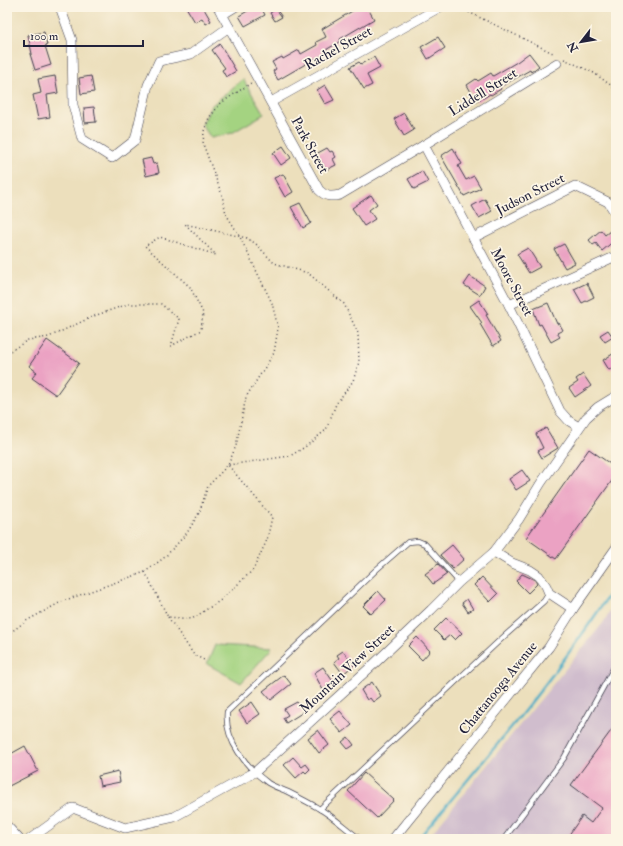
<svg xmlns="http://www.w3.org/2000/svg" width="623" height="846" font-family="'IM FELL Double Pica',serif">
<rect width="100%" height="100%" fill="#fcf5e5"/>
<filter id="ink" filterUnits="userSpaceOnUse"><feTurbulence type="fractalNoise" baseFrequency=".025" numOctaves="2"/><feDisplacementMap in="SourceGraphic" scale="8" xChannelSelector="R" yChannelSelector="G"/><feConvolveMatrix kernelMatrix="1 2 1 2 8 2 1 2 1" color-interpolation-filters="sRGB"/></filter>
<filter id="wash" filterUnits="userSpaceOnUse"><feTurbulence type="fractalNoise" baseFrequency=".012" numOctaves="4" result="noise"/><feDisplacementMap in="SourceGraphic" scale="16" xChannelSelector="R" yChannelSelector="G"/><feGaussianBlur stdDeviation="0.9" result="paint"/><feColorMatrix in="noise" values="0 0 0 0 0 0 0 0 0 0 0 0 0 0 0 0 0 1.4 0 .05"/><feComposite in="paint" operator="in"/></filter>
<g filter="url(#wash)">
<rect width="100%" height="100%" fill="#ecdfbc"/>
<path fill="#d0bdcd" d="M616 602V839H427L603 623Z"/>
<g fill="#a4d381" stroke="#637a5e">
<path d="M243 79 264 114 232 133 211 138 202 125 211 106Z"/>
<path d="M215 645 272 648 241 683 207 664Z"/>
</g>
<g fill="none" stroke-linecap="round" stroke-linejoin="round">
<path stroke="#46acc6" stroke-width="2.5" d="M418 839C487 757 558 675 616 584"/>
</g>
<g id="blocks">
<g fill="#eba2c3">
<path d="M186 7H203L211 21 206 24 202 18 195 22Z"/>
<path d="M250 7H261L265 15 245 26 239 16 251 9Z"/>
<path d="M359 7H367L374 19 340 39 341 41 324 51 325 54 316 59V58L278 80 273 71 276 69 272 62 282 57 283 59 299 50 301 54 317 45 316 42 326 37 322 29Z"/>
<path d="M276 9 282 17 275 21 270 13Z"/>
<path d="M44 32 47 45 45 46 51 65 35 70 30 54H32L28 35Z"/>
<path d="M438 37 445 48 428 59 421 47Z"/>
<path d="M220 44 236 71 226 77 222 70 225 68 212 50Z"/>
<path d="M529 53 539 66 531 72 530 70 500 87 501 89 491 95 490 94 477 102 467 85 476 79 478 81 491 73 493 76 517 62Z"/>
<path d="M374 57 380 68 367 75 372 85 364 89 350 67 359 62 361 64Z"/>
<path d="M55 76 58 93 47 95 50 117 38 119 33 95 41 93 38 79Z"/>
<path d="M91 76 94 92 81 94 79 78Z"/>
<path d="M325 85 334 100 325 104 317 90Z"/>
<path d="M94 107 96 122 85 123 84 108Z"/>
<path d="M404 113 414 130 404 136 394 119Z"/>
<path d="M283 146 291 158 281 165 273 153Z"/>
<path d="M327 148 330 152 332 151 336 157 333 159 336 165 326 170 316 154Z"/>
<path d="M453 148 462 164 458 166 466 180 474 176 481 188 464 196 441 156Z"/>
<path d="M151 158 153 164 157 163 159 173 146 176 142 160Z"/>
<path d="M422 171 428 182 414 189 408 179Z"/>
<path d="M283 174 293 192 285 197 274 178Z"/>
<path d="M371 195 377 204 369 210 375 219 364 226 352 208Z"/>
<path d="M485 199 492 211 479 218 472 206Z"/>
<path d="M300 203 311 223 303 228 291 207Z"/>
<path d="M601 230 605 235 610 231 616 239 602 251 596 243 593 245 589 240Z"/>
<path d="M564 244 575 263 565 268 554 249Z"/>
<path d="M528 248 540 267 529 273 517 254Z"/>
<path d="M470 276 485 286 480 295 464 285Z"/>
<path d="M587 283 594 297 582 303 574 289Z"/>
<path d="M479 300 488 314 486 315 501 341 493 346 480 324 482 323 470 306Z"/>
<path d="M548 303 557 324 559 323 563 330 557 333 560 337 551 342 541 324 539 325 533 309Z"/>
<path d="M608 330 613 337 605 342 600 335Z"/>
<path d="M47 340 79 363 56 395 32 378 37 372 29 366Z"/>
<path d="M616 352V366L609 370 603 360Z"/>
<path d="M583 374 591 386 575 397 569 388 578 382 576 379Z"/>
<path d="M546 428 558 448 542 458 538 451 543 448 536 434Z"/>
<path d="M589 449 616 468V475L556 559 526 538Z"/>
<path d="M522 470 530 481 516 490 509 479Z"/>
<path d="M452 545 464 559 453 569 440 555Z"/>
<path d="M438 564 447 574 433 584 425 574Z"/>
<path d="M522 574 535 580 537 584 528 593 516 581Z"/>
<path d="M482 577 498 594 490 602 474 585Z"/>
<path d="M378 591 386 600 371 614 363 606Z"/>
<path d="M467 599 473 609 468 612 462 603Z"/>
<path d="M446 618 462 633 455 640 450 635 444 640 434 630Z"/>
<path d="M417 637 430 651 422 660 408 646Z"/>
<path d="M343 651 354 665 343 674 334 662 339 658 337 655Z"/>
<path d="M323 667 334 683 323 690 314 673Z"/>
<path d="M284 675 291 684 271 700 263 691Z"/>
<path d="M372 682 381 696 373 702 370 698 367 700 361 690Z"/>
<path d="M252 702 260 714 247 723 239 711Z"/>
<path d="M297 702 305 711 286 723 283 718 288 715 284 709Z"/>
<path d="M340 711 352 725 342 733 330 719Z"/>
<path d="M616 724V839H566L582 816 591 823 602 808 571 785Z"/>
<path d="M318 730 329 745 319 753 308 738Z"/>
<path d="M348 737 354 745 348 749 342 742Z"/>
<path d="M25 746 38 771 7 787V756Z"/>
<path d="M293 757 302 767 306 764 310 769 306 773 304 771 296 778 284 765Z"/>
<path d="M118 771 120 782 100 786 98 776Z"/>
<path d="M364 773 394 800 377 818 348 791Z"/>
</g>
</g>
</g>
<g filter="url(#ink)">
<use href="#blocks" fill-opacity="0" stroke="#403e4e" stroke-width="1"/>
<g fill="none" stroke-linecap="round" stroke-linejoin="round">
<defs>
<g id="service">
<path d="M320 809 499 641 544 601 549 593"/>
<path d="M360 839C346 829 333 816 318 808 308 802 298 797 288 792 282 789 274 787 268 783 247 768 224 740 227 712L377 569 408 542 418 541 425 544 459 582"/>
<path d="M504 839 564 758 616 664"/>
</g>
<g id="minor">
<path d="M60 7 72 40 73 105 82 139 112 158 135 140 148 85 159 61 191 54 229 27"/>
<path d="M218 7 319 190C326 197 331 197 340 195L424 145 557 63"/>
<path d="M222 15 235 7"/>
<path d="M271 102 440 7"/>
<path d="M424 145 509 305 560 411 569 421 579 427"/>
<path d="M473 238 575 186 608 202 616 214"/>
<path d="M509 305 616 256"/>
<path d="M494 552 512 563 530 570 539 576 546 586 549 593 573 609"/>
<path d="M7 826 19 839"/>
<path d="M30 839 73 808 125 828 174 817 255 772 375 663 431 610 459 582 494 552 519 519 541 483 586 418 598 407 616 396"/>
<path d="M393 839 549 647 573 609 616 548"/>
</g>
</defs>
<use href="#service" stroke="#403e4e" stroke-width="6"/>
<use href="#minor" stroke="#403e4e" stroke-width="10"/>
<g stroke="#403e4e" stroke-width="1.5" stroke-dasharray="1 3" stroke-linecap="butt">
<path d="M458 7 555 54"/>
<path d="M564 59 594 73 616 89"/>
<path d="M7 353 28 340 49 337 94 316 128 304H161L179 319 171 346 201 330 203 313 190 287 145 246 160 237 216 255 185 224 247 238 256 244 274 263 308 273 344 304 358 333 359 362 353 381 336 404 326 430 305 447 290 456 228 465"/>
<path d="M145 572 168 617 192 619 221 600 253 570 267 540 272 517 228 465"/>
<path d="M168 617 194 655 206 661"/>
<path d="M7 635 26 621 63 601 145 572 165 557 187 533 199 513 208 486 228 465 236 446 246 397 274 353 278 328 272 303 239 235 226 214 222 195 203 144 204 131 209 118 221 103 251 83"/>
</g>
<use href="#service" stroke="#fff" stroke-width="4.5"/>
<use href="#minor" stroke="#fff" stroke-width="9"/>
</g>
</g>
<g text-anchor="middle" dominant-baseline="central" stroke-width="3.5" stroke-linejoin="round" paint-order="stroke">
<g font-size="14" fill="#22223b" stroke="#fcf5e5">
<text transform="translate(338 48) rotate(-29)">Rachel Street</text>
<text transform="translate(483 92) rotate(-32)">Liddell Street</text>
<text transform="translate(310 145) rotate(61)">Park Street</text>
<text transform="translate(530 194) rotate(-27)">Judson Street</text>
<text transform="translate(512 282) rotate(62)">Moore Street</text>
<text transform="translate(347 669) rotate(-43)">Mountain View Street</text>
<text transform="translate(498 688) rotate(-51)">Chattanooga Avenue</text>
</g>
</g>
<rect width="623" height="846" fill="none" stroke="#fcf5e5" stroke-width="24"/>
<g transform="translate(581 42) rotate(239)" stroke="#fcf5e5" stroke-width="3" paint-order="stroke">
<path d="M0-3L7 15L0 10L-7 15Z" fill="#22223b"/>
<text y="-6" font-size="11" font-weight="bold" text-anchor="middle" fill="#22223b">N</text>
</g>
<path d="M24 40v6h119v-6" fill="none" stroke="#22223b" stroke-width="2"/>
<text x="30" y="40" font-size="12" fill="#22223b" stroke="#fcf5e5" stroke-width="3" paint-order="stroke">100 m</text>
</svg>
